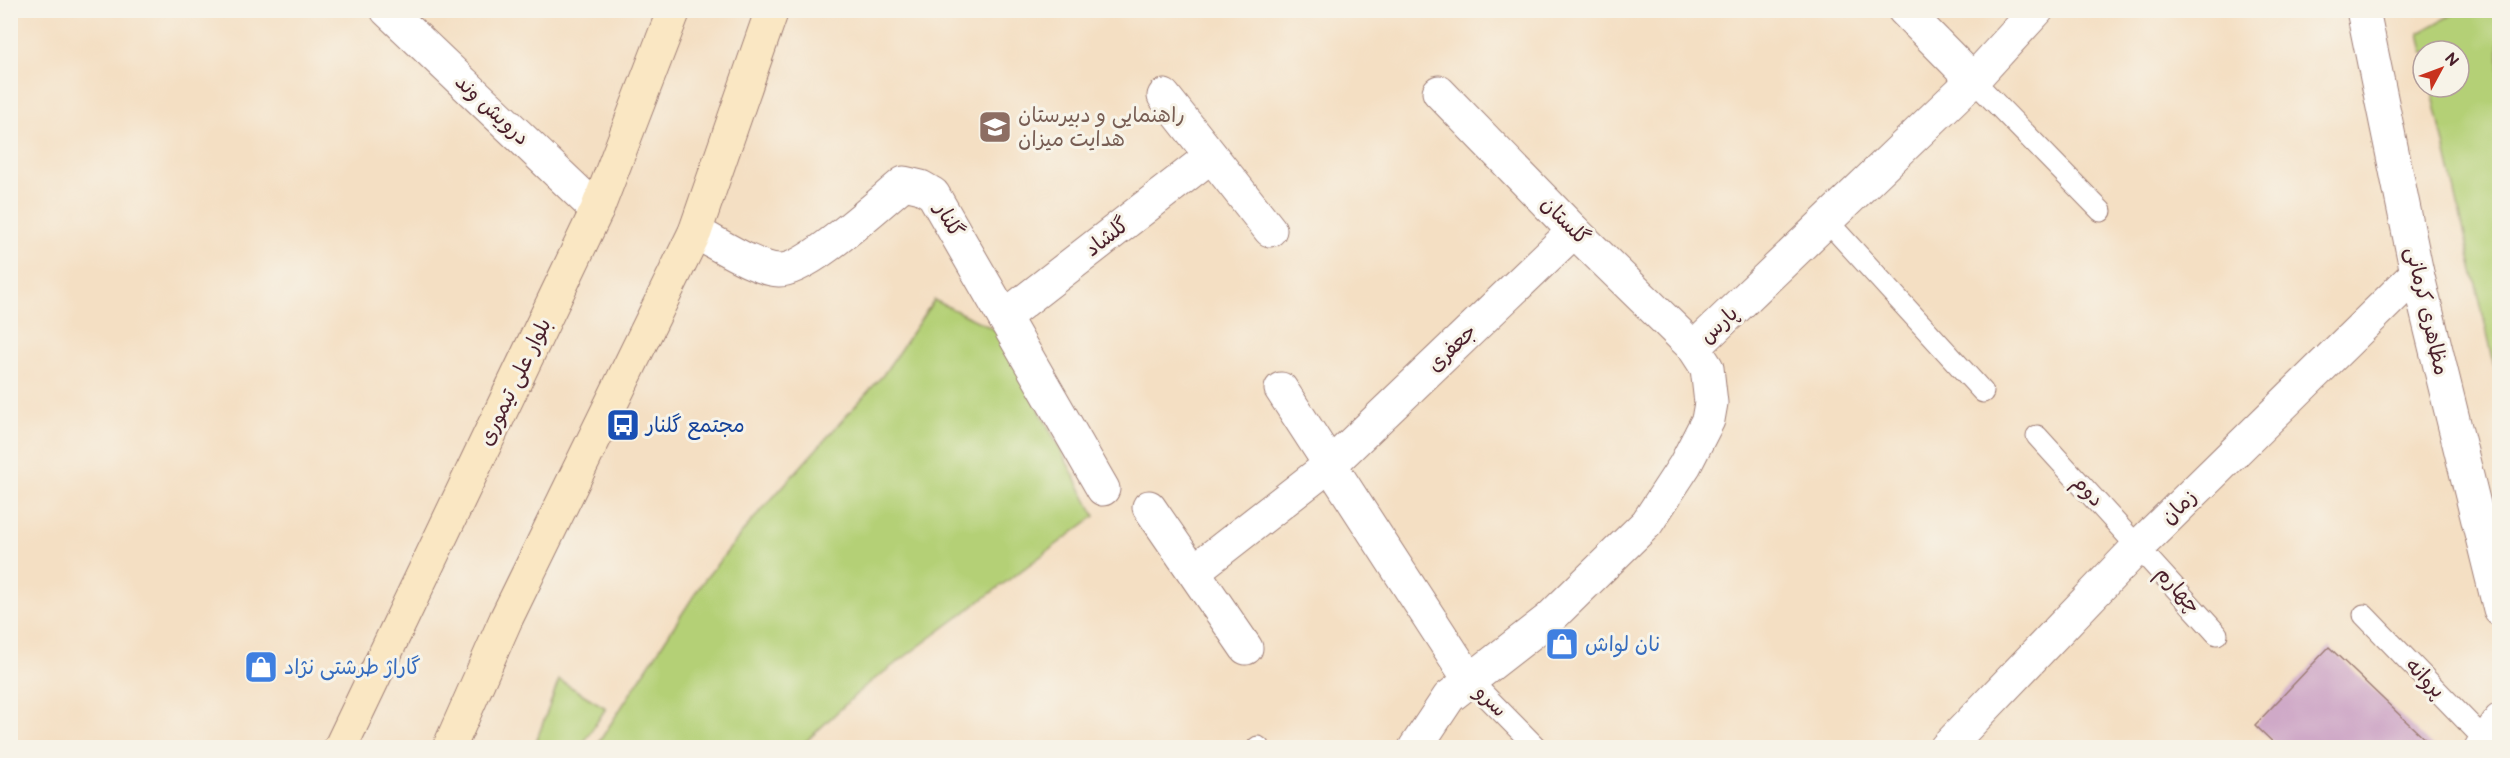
<svg xmlns="http://www.w3.org/2000/svg" width="2510" height="758" font-family="'Balsamiq Sans','Playpen Sans Arabic',sans-serif">
<rect width="100%" height="100%" fill="#f7f3e8"/>
<filter id="ink" filterUnits="userSpaceOnUse"><feTurbulence type="fractalNoise" baseFrequency=".0167" numOctaves="2"/><feDisplacementMap in="SourceGraphic" scale="12" xChannelSelector="R" yChannelSelector="G"/><feConvolveMatrix kernelMatrix="1 2 1 2 8 2 1 2 1" color-interpolation-filters="sRGB"/></filter>
<filter id="wash" filterUnits="userSpaceOnUse"><feTurbulence type="fractalNoise" baseFrequency=".008" numOctaves="4" result="noise"/><feDisplacementMap in="SourceGraphic" scale="24" xChannelSelector="R" yChannelSelector="G"/><feGaussianBlur stdDeviation="1.35" result="paint"/><feColorMatrix in="noise" values="0 0 0 0 0 0 0 0 0 0 0 0 0 0 0 0 0 1.4 0 .05"/><feComposite in="paint" operator="in"/></filter>
<g filter="url(#wash)">
<rect width="100%" height="100%" fill="#f4dfc3"/>
<g fill="#b4d076" stroke="#7f7850" stroke-width="1.5">
<path d="M2458 11H2499V385L2431 87H2459V51L2423 52 2419 33Z"/>
<path d="M934 300 998 331 1095 516 864 687 800 747 595 748 702 583 750 523 883 375Z"/>
<path d="M559 680 606 708 581 747H534Z"/>
</g>
<g id="blocks">
<path fill="#cfa9c7" d="M2329 647 2434 748H2279L2255 725Z"/>
</g>
</g>
<g filter="url(#ink)">
<use href="#blocks" fill-opacity="0" stroke="#9f7f77" stroke-width="1.5"/>
<g fill="none" stroke-linecap="round" stroke-linejoin="round">
<defs>
<g id="lane">
<path d="M1973 80 2101 211"/>
<path d="M1828 222 1983 392"/>
<path d="M2037 436 2217 634"/>
<path d="M2364 615 2486 741"/>
<path d="M1469 679 1537 748"/>
<path d="M1258 747 1259 748"/>
</g>
<g id="street">
<path d="M387 10 597 210"/>
<path d="M1904 10 1973 80"/>
<path d="M2363 10 2417 273 2500 610"/>
<path d="M1164 96 1270 230"/>
<path d="M695 232C717 243 755 269 779 270 807 271 879 203 904 183L921 187 933 194 1103 489"/>
<path d="M1004 317 1211 156"/>
<path d="M1694 348 1973 80 2037 10"/>
<path d="M1281 389 1469 679"/>
<path d="M1149 507 1246 648"/>
<path d="M1194 571 1331 464 1574 231"/>
<path d="M1415 748 1449 697 1549 619 1647 523 1685 465 1708 420 1711 403 1707 368 1694 348 1574 231 1439 92"/>
<path d="M1946 748 2139 546 2417 273"/>
<path d="M2481 748 2500 720"/>
</g>
<g id="secondary">
<path d="M340 748 597 210 674 10"/>
<path d="M449 748 506 619 695 232 772 10"/>
</g>
</defs>
<use href="#lane" stroke="#9f7f77" stroke-width="23"/>
<use href="#street" stroke="#9f7f77" stroke-width="35"/>
<use href="#secondary" stroke="#9f7f77" stroke-width="35"/>
<use href="#lane" stroke="#fff" stroke-width="21"/>
<use href="#street" stroke="#fff" stroke-width="33"/>
<use href="#secondary" stroke="#fae7c3" stroke-width="33"/>
</g>
</g>
<defs>
<symbol id="school-square" viewBox="-11 -11 22 22"><rect x="-9" y="-9" width="18" height="18" rx="4" fill="#8d6e63" stroke="#f7f3e8"/><path d="M0-5L7-2L0 1L-7-2ZM-4 1L0 2.5L4 1V4Q0 6-4 4Z" fill="#fff"/></symbol>
<symbol id="bus-square" viewBox="-11 -11 22 22"><rect x="-9" y="-9" width="18" height="18" rx="4" fill="#1a4fb4" stroke="#f7f3e8"/><path d="M-5-6H5V4H4V6H2V4H-2V6H-4V4H-5ZM-3.5-4V0h7V-4ZM-3.5 1.2v1.5H-2V1.2ZM2 1.2v1.5H3.5V1.2Z" fill="#fff"/></symbol>
<symbol id="shop-square" viewBox="-11 -11 22 22"><rect x="-9" y="-9" width="18" height="18" rx="4" fill="#3f7fe0" stroke="#f7f3e8"/><path d="M-5-2.5h2.3a2.7 3.5 0 0 1 5.4 0H5L5.5 6h-11ZM-1.5-2.5h3a1.5 2.3 0 0 0-3 0Z" fill="#fff"/></symbol>
</defs>
<g fill-rule="evenodd">
<use href="#school-square" x="976" y="108" width="38" height="38"/>
<use href="#bus-square" x="604" y="406" width="38" height="38"/>
<use href="#shop-square" x="1543" y="625" width="38" height="38"/>
<use href="#shop-square" x="242" y="648" width="38" height="38"/>
</g>
<g text-anchor="middle" dominant-baseline="central" stroke-width="6" stroke-linejoin="round" paint-order="stroke">
<g font-size="21" fill="#4a1f2b" stroke="#f7f3e8">
<text transform="translate(492 110) rotate(43)">درویش‌ وند</text>
<text transform="translate(949 220) rotate(60)">گلنار</text>
<text transform="translate(1565 221) rotate(45)">گلستان</text>
<text transform="translate(1107 237) rotate(-38)">گلشاد</text>
<text transform="translate(2427 311) rotate(77)">مظاهری کرمانی</text>
<text transform="translate(1719 325) rotate(-43)">پارس</text>
<text transform="translate(1452 348) rotate(-44)">جعفری</text>
<text transform="translate(515 382) rotate(-64)">بلوار علی تیموری</text>
<text transform="translate(2088 491) rotate(47)">دوم</text>
<text transform="translate(2179 507) rotate(-44)">زمان</text>
<text transform="translate(2178 590) rotate(48)">چهارم</text>
<text transform="translate(2425 678) rotate(46)">پروانه</text>
<text transform="translate(1491 701) rotate(45)">سرو</text>
</g>
<g font-size="21" fill="#785e54" stroke="#f7f3e8" text-anchor="start">
<text x="1018" y="115">راهنمایی و دبیرستان<tspan x="1018" dy="24">هدایت میزان</tspan></text>
</g>
<g font-size="21" fill="#164399" stroke="#f7f3e8" text-anchor="start">
<text x="646" y="425">مجتمع گلنار</text>
</g>
<g font-size="21" fill="#366cbe" stroke="#f7f3e8" text-anchor="start">
<text x="1585" y="644">نان لواش</text>
<text x="284" y="667">گاراژ طرشتی نژاد</text>
</g>
</g>
<rect width="2510" height="758" fill="none" stroke="#f7f3e8" stroke-width="36"/>
<g transform="translate(2441 69) rotate(49)"><circle r="28" fill="#f7f3e8" stroke="#b29e9c" stroke-width="1.5"/>
<path d="M0-4.5L10 22L0 15L-10 22Z" fill="#c8321e"/>
<text y="-9" font-size="16" font-weight="bold" text-anchor="middle" fill="#4a1f2b">N</text>
</g>
</svg>
